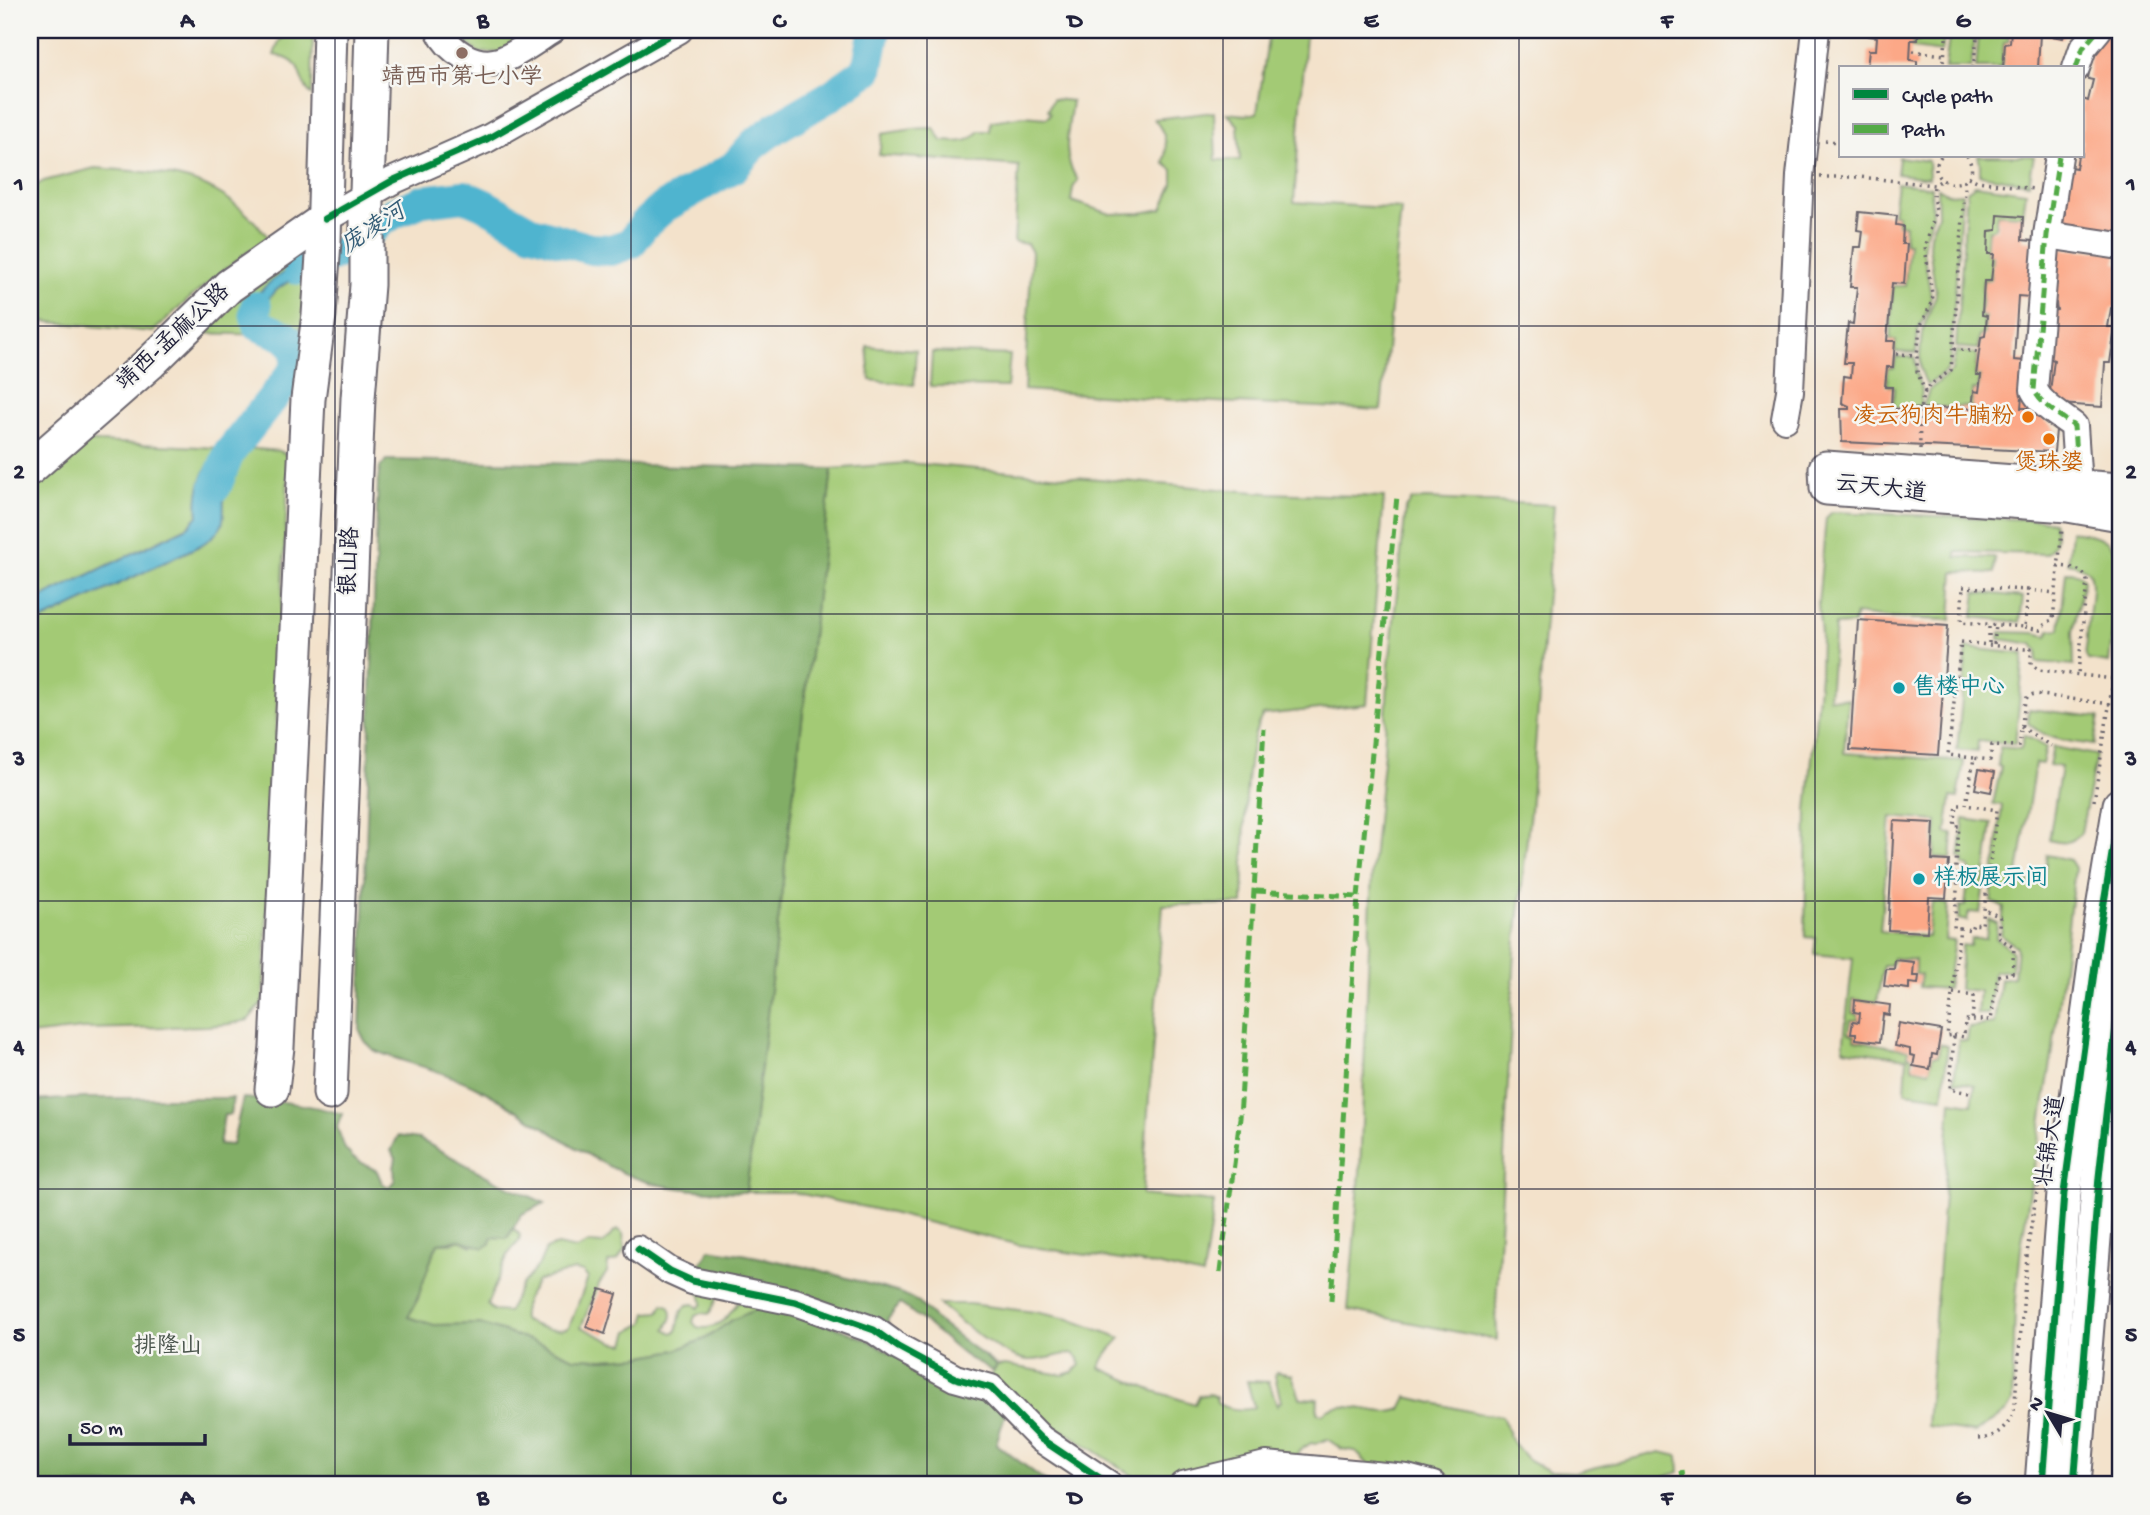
<svg xmlns="http://www.w3.org/2000/svg" width="2150" height="1515" font-family="'Gochi Hand','LXGW WenKai TC',sans-serif">
<rect width="100%" height="100%" fill="#f6f6f2"/>
<filter id="ink" filterUnits="userSpaceOnUse"><feTurbulence type="fractalNoise" baseFrequency=".0143" numOctaves="2"/><feDisplacementMap in="SourceGraphic" scale="14" xChannelSelector="R" yChannelSelector="G"/><feConvolveMatrix kernelMatrix="1 2 1 2 8 2 1 2 1" color-interpolation-filters="sRGB"/></filter>
<filter id="wash" filterUnits="userSpaceOnUse"><feTurbulence type="fractalNoise" baseFrequency=".00686" numOctaves="4" result="noise"/><feDisplacementMap in="SourceGraphic" scale="28" xChannelSelector="R" yChannelSelector="G"/><feGaussianBlur stdDeviation="1.57" result="paint"/><feColorMatrix in="noise" values="0 0 0 0 0 0 0 0 0 0 0 0 0 0 0 0 0 1.4 0 .05"/><feComposite in="paint" operator="in"/></filter>
<g filter="url(#wash)">
<rect width="100%" height="100%" fill="#f3e2cb"/>
<g fill="#a3ca75" stroke="#627658" stroke-width="2" fill-rule="evenodd">
<path d="M293 30H313L312 95C293 77 308 61 274 55L279 41Z"/>
<path d="M450 30H540L504 52 479 53Z"/>
<path d="M1920 30H1945L1942 52 1912 48 1913 42 1919 41Z"/>
<path d="M1950 30H1976L1971 68H1945Z"/>
<path d="M1269 32 1306 34 1294 202 1401 209 1381 410 1175 400 1024 390 1032 252 1027 244 1014 242 1019 166 879 155 882 134C900 131 917 127 934 128L942 141C957 142 970 144 979 131H990L991 121 1024 116 1047 118 1050 114 1048 109 1053 99 1072 101C1069 127 1060 157 1078 180L1073 188 1071 201 1111 214 1141 213 1162 209 1173 184V170L1164 163C1168 145 1166 133 1154 119L1214 112 1216 160H1240L1238 125 1227 113 1245 115 1257 113Z"/>
<path d="M1979 32 2008 36 2009 41 2004 43 2001 68H1976Z"/>
<path d="M1978 156H2034L2029 183 1980 175V164Z"/>
<path d="M1899 157 1928 161 1929 178 1897 174Z"/>
<path d="M95 168C171 174 217 173 268 237 228 266 189 297 153 332L30 320V189L44 181Z"/>
<path d="M1897 183 1931 187 1932 217 1925 236 1923 251 1931 296 1928 309 1918 330 1916 353 1895 352 1896 340H1890L1893 286H1905L1909 243H1904L1905 225 1898 224V214H1893Z"/>
<path d="M1975 185 2026 192 2023 215 1997 214 1995 228 1988 230 1986 254 1992 256 1990 279 1983 280 1980 316 1985 317 1984 334 1979 336 1978 349 1956 347 1967 191Z"/>
<path d="M1937 188 1948 194 1962 193 1950 364 1946 371 1927 386 1920 368V355L1922 332 1936 295 1929 246 1930 234 1938 215Z"/>
<path d="M305 250 307 260 282 274 260 291V330L272 335 196 333 224 309Z"/>
<path d="M306 271 303 324 299 330 289 334 263 322C257 297 287 282 306 271Z"/>
<path d="M867 346 916 350 914 385 870 380Z"/>
<path d="M1956 351 1977 354 1975 376 1980 377 1978 390H1973L1971 407H1923L1929 390 1952 371Z"/>
<path d="M932 352 1010 355 1007 387 930 386Z"/>
<path d="M1896 357H1915L1916 372 1922 392 1920 407H1893L1894 387 1887 385 1888 368H1894Z"/>
<path d="M78 441 219 448C204 469 195 491 198 516L187 527 30 603V482Z"/>
<path d="M245 448 280 451 289 456 263 1002 248 1020 230 1024 208 1026 82 1029 30 1035V626L201 545C209 540 216 535 221 526 225 519 223 508 224 499 226 480 233 463 245 448Z"/>
<path d="M906 463 1267 493 1384 497 1367 704 1263 715C1241 746 1245 862 1243 904L1163 905 1142 1195 1214 1202 1203 1276 1161 1266 1019 1245 874 1209 792 1192H746L832 469Z"/>
<path d="M1426 499 1554 505 1530 811 1515 950 1496 1306 1497 1340 1348 1310 1360 1172 1372 870 1384 751 1389 666 1406 508 1412 500Z"/>
<path d="M1832 512 2043 520 2053 522C2058 534 2057 546 2046 554L1956 552V557L1995 558 1994 573 1954 572 1951 620 1889 618 1856 614 1853 624 1835 625 1829 698 1848 699 1844 753 1964 761 1958 798 1951 797 1946 833 1953 834 1951 859 1934 858 1937 821 1891 817 1880 931 1928 937 1932 902 1948 904 1945 940 1954 941 1947 989 1919 987 1921 975 1915 974V960L1893 958 1891 966H1883L1877 1002 1853 999 1852 1013 1858 1014V1020H1851L1849 1033 1855 1035V1040L1908 1050V1056L1912 1057V1067L1929 1071 1933 1056H1938L1940 1044 1948 1045 1943 1097 1905 1092 1907 1058 1843 1049 1853 958 1814 954 1816 938 1805 937 1807 811 1820 673 1821 634 1818 604 1826 518Z"/>
<path d="M2071 531C2094 534 2112 537 2120 561L2109 663 2088 660C2083 653 2087 648 2087 639 2086 624 2097 583 2089 572 2084 566 2075 565 2068 563Z"/>
<path d="M2066 572C2075 572 2080 572 2084 581L2073 632 2074 665 2037 662 2038 652 2033 644 1999 639 2000 632 2034 633 2047 636 2050 630 2060 629Z"/>
<path d="M1976 592 2023 597 2020 622 1973 617Z"/>
<path d="M1967 648 2024 654 2015 744 1978 741 1977 752 1957 750Z"/>
<path d="M2029 709 2099 717 2094 745C2069 741 2047 741 2028 723Z"/>
<path d="M2024 735 2046 747 2042 764 2035 763 2017 880 2043 883 2047 855 2070 860 2075 868 2053 1050 2021 1247 2015 1309 2012 1402 2006 1412 1975 1433 1927 1426 1951 1101 1972 1104 1975 1085 1954 1081 1959 1040 1967 1041 1969 1027 1994 1024 2000 979 2014 977 2017 947 2001 935 2004 907 1991 902 2002 805 1993 804 2001 767 1998 766 2000 747 2021 749Z"/>
<path d="M2053 747 2096 755 2081 833C2072 844 2062 844 2049 840L2061 767 2049 765Z"/>
<path d="M1964 819 1992 823 1980 913 1969 912 1967 921 1958 919 1960 906H1965L1970 867 1963 865 1964 859 1959 858Z"/>
<path d="M1988 919 1997 923 1996 938 2012 951 2011 970 1994 972 1988 1014H1977L1979 991 1959 989 1962 945 1970 946 1971 939H1986Z"/>
<path d="M514 1229 520 1235 519 1241 508 1254 487 1305 494 1311 508 1312 521 1285 539 1265 546 1249 557 1245 576 1249 589 1243 603 1244 615 1231 619 1230 623 1234 625 1249 618 1260 608 1263 607 1272 599 1284 581 1327 613 1342 625 1344 629 1331 644 1323 647 1313 659 1312 663 1304 669 1306C675 1315 671 1320 666 1329L672 1333 677 1331 681 1312 687 1305 694 1304 698 1308 702 1304 701 1296 695 1286 719 1295 709 1314 701 1313 695 1316 693 1322 697 1327C715 1332 729 1317 738 1302L784 1304 732 1320 705 1339 676 1350 638 1357 603 1359 574 1358 544 1345 480 1324 434 1325 407 1317 418 1299 425 1274 438 1243H452L460 1240 472 1246 492 1237 507 1238ZM574 1270 583 1272 588 1278 569 1327C558 1334 534 1326 523 1320 521 1306 530 1292 537 1281Z"/>
<path d="M939 1304H969L1035 1312 1069 1319 1121 1338C1113 1348 1103 1354 1100 1368L1151 1390 1195 1404 1199 1396 1210 1394 1216 1397 1217 1403C1225 1409 1246 1412 1254 1407L1247 1381 1269 1382 1277 1405 1281 1401 1275 1376 1276 1372 1292 1375 1300 1398 1318 1399 1317 1413 1322 1414C1344 1395 1378 1420 1401 1409L1407 1397 1477 1413 1502 1416 1511 1440 1527 1459 1549 1471 1576 1472 1661 1452 1678 1456 1679 1472 1641 1485H1452L1434 1478 1368 1464 1355 1451 1342 1449 1327 1439 1316 1444 1311 1443 1299 1451 1297 1456 1173 1476 1159 1485H1147L1071 1435 1020 1409 988 1381 997 1366 1005 1365 1063 1375 1073 1372 1080 1365 1079 1358 1072 1353C1057 1355 1043 1361 1028 1360 1003 1357 959 1321 939 1304Z"/>
</g>
<g fill="#82ae66" stroke="#526850" stroke-width="2">
<path d="M387 460 832 469 746 1192C713 1191 677 1191 645 1181 589 1164 532 1115 478 1088 445 1071 408 1064 373 1050L365 1041 360 1031 378 480 380 467Z"/>
<path d="M84 1098H233L230 1115H224L219 1144 232 1145 243 1098C277 1101 309 1104 342 1114L337 1127 345 1149 353 1158 377 1171 382 1183 389 1187 395 1180 394 1168 396 1158 391 1151 398 1136 419 1139 496 1181 545 1203 522 1214 507 1238 492 1237 490 1244 484 1248 460 1240 438 1243C426 1267 422 1295 408 1317L434 1325 480 1324 544 1345 574 1358 603 1359 638 1357 676 1350 705 1339 732 1320 761 1307 818 1320 866 1339 932 1376 958 1394 985 1398 1006 1412 996 1444 1051 1485H30V1101Z"/>
<path d="M709 1249 748 1255 816 1269 903 1294 918 1302 936 1320 997 1366 992 1372C985 1364 973 1362 964 1355 943 1338 923 1319 900 1304L887 1320 890 1327 690 1274 705 1258Z"/>
</g>
<g fill="#50b4cf" stroke="#396b85" stroke-width="2">
<path d="M307 260 306 271C287 282 257 297 263 322L289 334 272 335 253 326 249 310C259 285 284 271 307 260Z"/>
<path d="M219 448H245C233 463 226 480 224 499 223 508 225 519 221 527 216 535 209 540 201 545L30 626V603L188 527 198 516C195 489 203 470 219 448Z"/>
</g>
<g fill="none" stroke-linecap="round" stroke-linejoin="round">
<g stroke="#50b4cf" stroke-width="32">
<path d="M299 269 354 247 380 222 394 213 422 201 464 196 483 204 532 232 591 249 611 250 631 243 644 225 664 207 734 167 754 144 777 127 832 95 867 70 875 30"/>
<path d="M216 486 229 453 296 369 298 349 284 336 258 325 255 312 256 307"/>
</g>
</g>
<g id="blocks">
<g fill="#fca887">
<path d="M1870 30H1918V40H1911L1910 60 1917 61V68H1867L1869 50H1876L1877 37 1869 36Z"/>
<path d="M2011 30H2066L2063 38 2040 34 2038 68H2003L2005 44 2010 43Z"/>
<path d="M2109 30H2120V238L2063 224 2065 212 2060 211 2070 167 2076 168 2078 156H2082V104L2083 99 2088 101 2093 80 2088 79 2092 48Z"/>
<path d="M1859 212 1897 216 1896 225 1903 226 1902 244H1907L1904 284 1892 283 1887 341H1895L1893 367H1887L1885 387H1892L1891 409 1972 408 1974 391 1979 392 1981 375H1976L1981 337 1985 336 1987 316 1982 315 1984 281H1991L1994 254H1988L1989 231 1997 230 1998 215 2023 217 2022 240 2033 241 2030 297 2018 296 2014 360 2025 361 2021 408H2030L2056 430 2054 452 1842 442 1841 409H1849V406L1842 403 1844 376 1851 377 1852 363H1844L1848 323 1853 324 1857 287H1850L1854 247H1861L1863 231 1857 230Z"/>
<path d="M2059 249 2116 252 2115 263 2120 264 2117 307 2111 308 2108 327H2115L2110 363H2105L2102 407 2061 404 2050 392 2054 360 2048 358 2052 311 2057 310 2056 303H2051L2054 259 2059 258Z"/>
<path d="M1858 620 1948 626 1938 755 1850 750Z"/>
<path d="M1979 769 1995 772 1991 792 1975 789Z"/>
<path d="M1894 821 1934 823 1932 860 1949 861 1946 898 1929 897 1927 932 1888 930Z"/>
<path d="M1895 960 1914 962 1913 976H1919L1918 984 1909 983V989L1884 986 1886 969H1894Z"/>
<path d="M1855 1000 1890 1005 1889 1015 1883 1014 1880 1042 1856 1039V1033H1851L1853 1021 1859 1022 1860 1013 1854 1012Z"/>
<path d="M1899 1023 1941 1030 1937 1055 1932 1054 1930 1069 1913 1066 1915 1056 1910 1055V1049L1895 1046Z"/>
<path d="M600 1289 617 1294 605 1334 586 1327Z"/>
</g>
</g>
</g>
<g filter="url(#ink)">
<use href="#blocks" fill-opacity="0" stroke="#6b656d" stroke-width="2"/>
<g fill="none" stroke-linecap="round" stroke-linejoin="round">
<defs>
<g id="minor">
<path d="M439 30C449 51 475 68 499 61 517 55 536 40 552 30"/>
<path d="M2076 68 2083 48 2098 30"/>
<path d="M2059 156 2047 235 2034 390C2043 407 2060 415 2074 426L2077 471"/>
<path d="M325 219 392 181 487 139 679 30"/>
<path d="M2047 235 2120 246"/>
<path d="M1785 419 1790 391 1800 176 1816 30"/>
<path d="M638 1249 670 1271 692 1281 795 1302 874 1330 898 1347 955 1378 991 1388 1041 1439 1110 1485"/>
<path d="M1183 1485 1266 1465 1407 1478 1433 1485"/>
</g>
<g id="major">
<path d="M30 468 151 362 229 286 325 219"/>
<path d="M2120 490 1826 468 1827 488 2068 505 2120 514"/>
<path d="M272 1089 277 1047 308 399 319 315 324 241 330 30"/>
<path d="M330 1093 358 398 367 285V193L372 30"/>
<path d="M2042 1485 2064 1193 2101 921 2120 805"/>
<path d="M2074 1485 2099 1177 2120 990"/>
</g>
</defs>
<use href="#minor" stroke="#6b656d" stroke-width="30"/>
<use href="#major" stroke="#6b656d" stroke-width="37"/>
<g stroke="#6b656d" stroke-width="3.5" stroke-dasharray="2 5" stroke-linecap="butt">
<path d="M1978 30 2010 34"/>
<path d="M1913 51 1944 55"/>
<path d="M1943 68 1947 30"/>
<path d="M1973 68 1978 30"/>
<path d="M1825 141 1840 142"/>
<path d="M1941 156C1917 191 1990 193 1967 156"/>
<path d="M1820 177H1860L1934 185 1942 180"/>
<path d="M1968 177 1977 181 2034 189"/>
<path d="M1954 349 1977 352"/>
<path d="M1896 354 1917 355"/>
<path d="M1925 392 1917 371V355L1920 327 1933 300 1925 248 1936 210 1933 198 1934 185"/>
<path d="M1920 449C1920 432 1917 408 1925 392 1930 382 1943 377 1951 370L1965 192 1964 181"/>
<path d="M2057 566C2069 567 2084 567 2087 581L2078 674"/>
<path d="M1963 587 2028 590 2025 627 1961 622Z"/>
<path d="M2028 590 2055 593"/>
<path d="M2025 627 2040 630 2047 622 2053 620 2062 529"/>
<path d="M1989 643V624"/>
<path d="M1994 644 1996 625"/>
<path d="M2021 727 2051 746"/>
<path d="M1974 758 1948 755 1961 642 2024 649 2031 648V664L2039 670 2114 679"/>
<path d="M2094 801 2120 637"/>
<path d="M1960 928 1971 930 1973 924 1982 925 1997 810 1966 805"/>
<path d="M1953 993 1974 996 1972 1021"/>
<path d="M1954 1035 1964 1037 1965 1020H1991L1998 976 2012 973 2014 948 1998 937 2000 917 1985 910"/>
<path d="M1969 1093 1950 1089 1954 1035 1947 1036 1960 928H1954L1958 878H1955L1959 826H1954L1957 805H1966L1974 758 1990 760 1992 745 2019 746 2025 701 2028 696 2034 694 2110 704"/>
<path d="M1978 1439C1996 1438 2005 1428 2014 1413L2028 1245 2039 1179"/>
</g>
<use href="#minor" stroke="#fff" stroke-width="26"/>
<use href="#major" stroke="#fff" stroke-width="33"/>
<g stroke="#53aa46" stroke-width="5" stroke-dasharray="10 5" stroke-linecap="butt">
<path d="M2076 68 2083 48 2098 30"/>
<path d="M2059 156 2047 235 2034 390C2043 407 2060 415 2074 426L2077 471"/>
<path d="M1256 891 1358 897"/>
<path d="M1220 1272 1240 1118 1264 728"/>
<path d="M1331 1301 1358 897 1397 496"/>
<path d="M1682 1471 1684 1485"/>
</g>
<defs>
<g id="cycleway">
<path d="M325 219 392 181 487 139 679 30"/>
<path d="M638 1249 670 1271 692 1281 795 1302 874 1330 898 1347 955 1378 991 1388 1041 1439 1110 1485"/>
<path d="M2042 1485 2064 1193 2101 921 2120 805"/>
<path d="M2074 1485 2099 1177 2120 990"/>
</g>
</defs>
<use href="#cycleway" stroke="#f6f6f2" stroke-width="11"/>
<use href="#cycleway" stroke="#00873e" stroke-width="7"/>
</g>
</g>
<path fill="none" stroke="#22223b" stroke-width="2" stroke-opacity="0.55" d="M335 30V1485M631 30V1485M927 30V1485M1223 30V1485M1519 30V1485M1815 30V1485M30 326H2120M30 614H2120M30 901H2120M30 1189H2120"/>
<circle fill="#8d6e63" stroke="#f6f6f2" stroke-width="2.5" cx="462" cy="53" r="7"/>
<g fill="#e8710a" stroke="#f6f6f2" stroke-width="2.5">
<circle cx="2028" cy="417" r="7"/>
<circle cx="2049" cy="439" r="7"/>
</g>
<g fill="#0f9aa8" stroke="#f6f6f2" stroke-width="2.5">
<circle cx="1899" cy="688" r="7"/>
<circle cx="1919" cy="879" r="7"/>
</g>
<g text-anchor="middle" dominant-baseline="central" stroke-width="5" stroke-linejoin="round" paint-order="stroke">
<g font-size="23" fill="#785e54" stroke="#f6f6f2">
<text x="462" y="78">靖西市第七小学</text>
</g>
<g font-size="23" fill="#22223b" stroke="#f6f6f2">
<text transform="translate(174 338) rotate(-43)">靖西-孟麻公路</text>
<text transform="translate(1881 490) rotate(7)">云天大道</text>
<text transform="translate(351 561) rotate(-88)">银山路</text>
<text transform="translate(2052 1141) rotate(-82)">壮锦大道</text>
</g>
<g font-size="23" fill="#c56008" stroke="#f6f6f2" text-anchor="end">
<text x="2014" y="417">凌云狗肉牛腩粉</text>
<text x="2049" y="464" text-anchor="middle">煲珠婆</text>
</g>
<g font-size="23" fill="#0d838f" stroke="#f6f6f2" text-anchor="start">
<text x="1913" y="688">售楼中心</text>
<text x="1933" y="879">样板展示间</text>
</g>
<g font-size="23" fill="#49544c" stroke="#f6f6f2">
<text x="168" y="1347">排隆山</text>
</g>
<g font-size="24" font-style="italic" fill="#345c76" stroke="#f6f6f2">
<text transform="translate(374 230) rotate(-33)">庞凌河</text>
</g>
</g>
<rect width="2150" height="1515" fill="none" stroke="#f6f6f2" stroke-width="77"/>
<rect x="1839" y="66" width="245" height="91" fill="#f6f6f2" stroke="#a1a1a9" stroke-width="2"/>
<rect x="1853" y="89" width="35" height="10" fill="#00873e" stroke="#a1a1a9" stroke-width="2"/>
<text x="1902" y="102" font-size="21" fill="#22223b">Cycle path</text>
<rect x="1853" y="124" width="35" height="10" fill="#53aa46" stroke="#a1a1a9" stroke-width="2"/>
<text x="1902" y="136" font-size="21" fill="#22223b">Path</text>
<g transform="translate(2048 1413) rotate(308)" stroke="#f6f6f2" stroke-width="5" paint-order="stroke">
<path d="M0-5L12 26L0 18L-12 26Z" fill="#22223b"/>
<text y="-10" font-size="19" font-weight="bold" text-anchor="middle" fill="#22223b">N</text>
</g>
<path d="M70 1434v10h135v-10" fill="none" stroke="#22223b" stroke-width="3.5"/>
<text x="80" y="1434" font-size="21" fill="#22223b" stroke="#f6f6f2" stroke-width="5" paint-order="stroke">50 m</text>
<rect x="38" y="38" width="2074" height="1438" fill="none" stroke="#22223b" stroke-width="2.5"/>
<g font-size="23" text-anchor="middle" font-weight="bold" fill="#22223b">
<text x="187" y="27">A</text>
<text x="483" y="27">B</text>
<text x="779" y="27">C</text>
<text x="1075" y="27">D</text>
<text x="1371" y="27">E</text>
<text x="1667" y="27">F</text>
<text x="1963" y="27">G</text>
<text x="19" y="190">1</text>
<text x="2131" y="190">1</text>
<text x="19" y="478">2</text>
<text x="2131" y="478">2</text>
<text x="19" y="765">3</text>
<text x="2131" y="765">3</text>
<text x="19" y="1053">4</text>
<text x="2131" y="1053">4</text>
<text x="19" y="1341">5</text>
<text x="2131" y="1341">5</text>
<text x="187" y="1504">A</text>
<text x="483" y="1504">B</text>
<text x="779" y="1504">C</text>
<text x="1075" y="1504">D</text>
<text x="1371" y="1504">E</text>
<text x="1667" y="1504">F</text>
<text x="1963" y="1504">G</text>
</g>
</svg>
